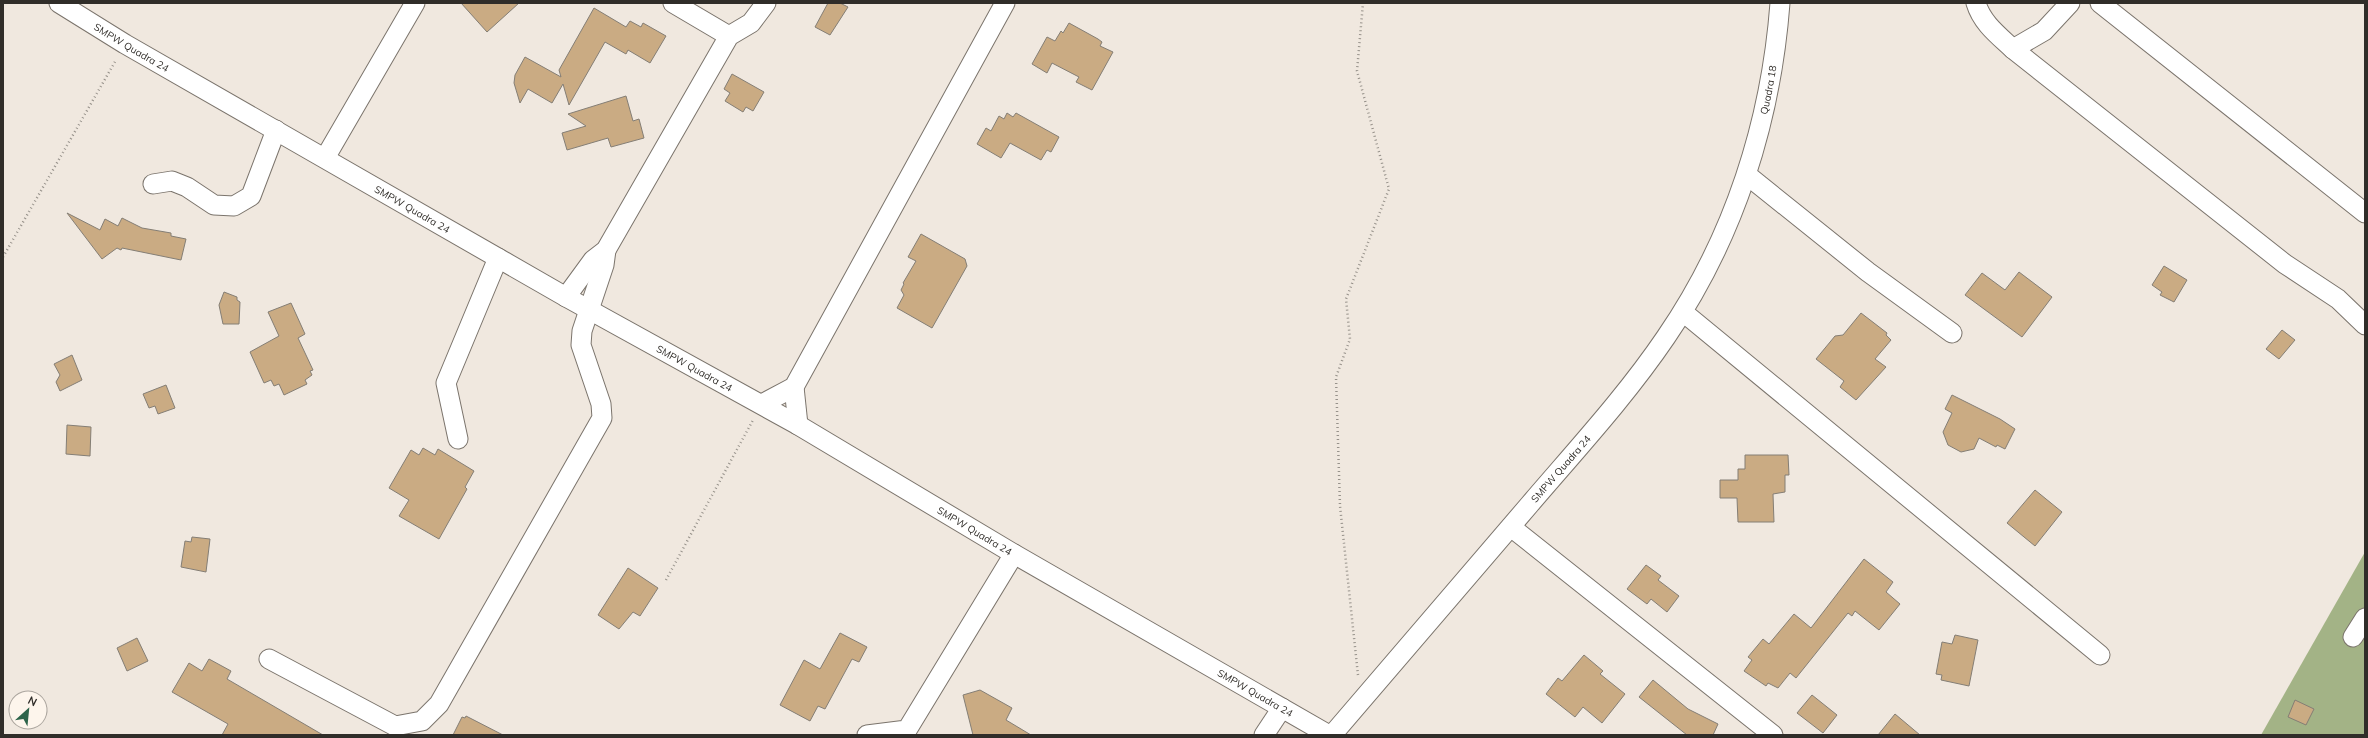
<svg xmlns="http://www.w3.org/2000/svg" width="2368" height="738" font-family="Mulish,sans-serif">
<rect width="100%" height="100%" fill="#f0e8df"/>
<path fill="#a3b386" d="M2365 552V735H2261Z"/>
<g fill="#caab83" stroke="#847e75">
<path d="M461 3H519L487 32Z"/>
<path d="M828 3H840L848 7 830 35 815 27Z"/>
<path d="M594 8 626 27 630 21 641 27 643 23 666 36 650 63 628 50 626 54 605 42 569 105 563 84 552 103 528 89 520 103 514 83 515 75 525 57 561 77 559 70Z"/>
<path d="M1069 23 1098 39 1102 42 1100 46 1113 52 1092 90 1076 82 1079 77 1052 63 1047 73 1032 64 1047 37 1055 41 1061 31 1063 33Z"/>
<path d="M732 74 764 92 753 111 746 107 743 112 725 101 730 93 724 89Z"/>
<path d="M626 96 633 121 639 119 644 138 611 147 608 138 567 150 562 133 586 126 568 114Z"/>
<path d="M1007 113 1013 117 1016 113 1059 137 1051 152 1047 150 1041 160 1010 143 1001 158 977 144 986 128 991 131 999 116 1004 119Z"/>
<path d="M67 213 100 230 105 219 118 226 122 218 142 228 171 233V236L186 239 181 260 122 248 121 250 117 248 102 259Z"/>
<path d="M921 234 965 259 967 266 932 328 897 308 904 295 901 290 904 284 903 283 916 261 908 257Z"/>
<path d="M2164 266 2187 280 2174 302 2160 295 2162 292 2152 285Z"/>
<path d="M2019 272 2052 297 2022 337 1965 295 1982 273 2005 290Z"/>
<path d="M224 292 237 297V300L240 302 239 324H223L219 305Z"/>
<path d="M291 303 305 334 298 338 313 370 310 371 312 375 305 380 307 384 284 395 279 384 274 386 271 380 264 383 250 352 279 336 268 312Z"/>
<path d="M1861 313 1887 333 1886 335 1891 340 1875 359 1886 367 1856 400 1840 387 1844 381 1816 359 1835 336 1843 335Z"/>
<path d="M2282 330 2295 340 2279 359 2266 349Z"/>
<path d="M72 355 82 380 60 391 56 382 60 375 54 364Z"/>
<path d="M166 385 175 408 158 414 155 406 149 408 143 394Z"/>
<path d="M1952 395 2000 419 2015 429 2005 449 1997 445 1996 447 1979 438 1974 449 1961 452 1948 445 1943 432 1952 413 1945 409Z"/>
<path d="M67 425 91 427 90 456 66 454Z"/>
<path d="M423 448 435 455 438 449 474 471 465 487 467 489 439 539 399 516 409 500 389 488 411 450 419 455Z"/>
<path d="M1745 455H1788L1789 475H1785V492L1773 494 1774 522H1738L1737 498H1720V480H1738V469H1745Z"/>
<path d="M2035 490 2062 512 2035 546 2007 523Z"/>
<path d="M192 537 210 539 206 572 181 567 185 541 191 542Z"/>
<path d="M1864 559 1893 582 1886 592 1900 604 1879 630 1855 611 1852 616 1848 613 1796 678 1790 673 1778 688 1768 683 1766 686 1744 671 1752 660 1748 657 1763 639 1769 644 1794 614 1811 628Z"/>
<path d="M1646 565 1661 576 1658 580 1679 596 1667 612 1651 599 1647 604 1627 589Z"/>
<path d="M628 568 658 588 640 616 633 612 619 629 598 615Z"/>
<path d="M840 633 867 647 859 662 852 659 825 709 818 706 810 721 780 705 804 660 820 669Z"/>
<path d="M1955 635 1978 640 1969 686 1941 680 1942 675 1936 674 1942 642 1952 644Z"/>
<path d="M137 638 148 661 127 671 117 648Z"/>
<path d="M1584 655 1603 671 1600 674 1625 694 1602 723 1583 707 1575 717 1546 694 1558 678 1562 681Z"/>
<path d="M209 659 231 671 227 679 323 735H222L228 724 172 692 189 663 202 671Z"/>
<path d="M1653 680 1688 709 1718 724 1713 735H1687L1639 697Z"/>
<path d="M980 690 1012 708 1006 720 1031 735H973L963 695Z"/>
<path d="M1812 695 1837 715 1823 733 1797 713Z"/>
<path d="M2295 700 2314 709 2306 725 2288 717Z"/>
<path d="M1895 714 1920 735H1878Z"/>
<path d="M466 716 503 735H453L462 717 465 718Z"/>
</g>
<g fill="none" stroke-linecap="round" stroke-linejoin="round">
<defs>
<g id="minor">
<path id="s1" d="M59 3 125 44 566 297 798 425 1014 554 1329 735"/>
<path d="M673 3 729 36"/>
<path d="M1976 3C1982 23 1998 35 2013 49L2285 264 2338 299 2365 325"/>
<path d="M2100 3 2365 213"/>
<path d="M2013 49 2044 31 2070 3"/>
<path d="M325 158 415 3"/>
<path d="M1747 175 1868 272 1952 333"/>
<path d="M153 184 172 181 187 187 214 205 234 206 251 196 276 130"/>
<path d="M566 297 593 260 606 250 729 36 751 23 766 3"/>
<path d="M1683 312 2100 655"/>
<path d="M794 387 798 425"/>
<path d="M762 404 794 387 1005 3"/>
<path d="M458 439 446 383 498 258"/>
<path d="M1511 527 1773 735"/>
<path d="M2353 637 2365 618"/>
<path d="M269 659 395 726 422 721 439 704 602 418 601 404 581 345 582 331 604 265 606 250"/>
<path d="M867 735 907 730 1014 554"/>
<path d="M1264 735 1282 708"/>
<path id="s2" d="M1332 735C1398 658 1464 581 1530 504 1577 449 1626 396 1666 337 1734 238 1771 122 1780 3"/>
</g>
</defs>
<use href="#minor" stroke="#7b746c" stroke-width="21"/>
<g stroke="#97928b" stroke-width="2.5" stroke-dasharray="1 3" stroke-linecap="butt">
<path d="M3 257 116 60"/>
<path d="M666 580 753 420"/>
<path d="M1358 675 1340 506 1336 377 1350 339 1346 299 1389 189 1357 71 1363 3"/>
</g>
<use href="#minor" stroke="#fff" stroke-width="19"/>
</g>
<g text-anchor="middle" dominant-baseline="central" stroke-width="3" stroke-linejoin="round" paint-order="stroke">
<g font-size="10" fill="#302d29" stroke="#fdf5ec">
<text stroke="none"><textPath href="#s1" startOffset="85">SMPW Quadra 24</textPath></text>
<text stroke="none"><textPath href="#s2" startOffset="789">Quadra 18</textPath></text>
<text stroke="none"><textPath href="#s1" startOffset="409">SMPW Quadra 24</textPath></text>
<text stroke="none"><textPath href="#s1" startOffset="733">SMPW Quadra 24</textPath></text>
<text stroke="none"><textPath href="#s2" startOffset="351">SMPW Quadra 24</textPath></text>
<text stroke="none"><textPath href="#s1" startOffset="1057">SMPW Quadra 24</textPath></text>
<text stroke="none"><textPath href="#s1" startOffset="1381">SMPW Quadra 24</textPath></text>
</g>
</g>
<rect width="2368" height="738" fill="none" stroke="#302d29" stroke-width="8"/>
<g transform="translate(28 710) rotate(27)"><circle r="19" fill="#fdf5ec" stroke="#aba59e"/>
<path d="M0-3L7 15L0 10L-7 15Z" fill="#2d644a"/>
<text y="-6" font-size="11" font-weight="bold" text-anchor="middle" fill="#302d29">N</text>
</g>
</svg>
